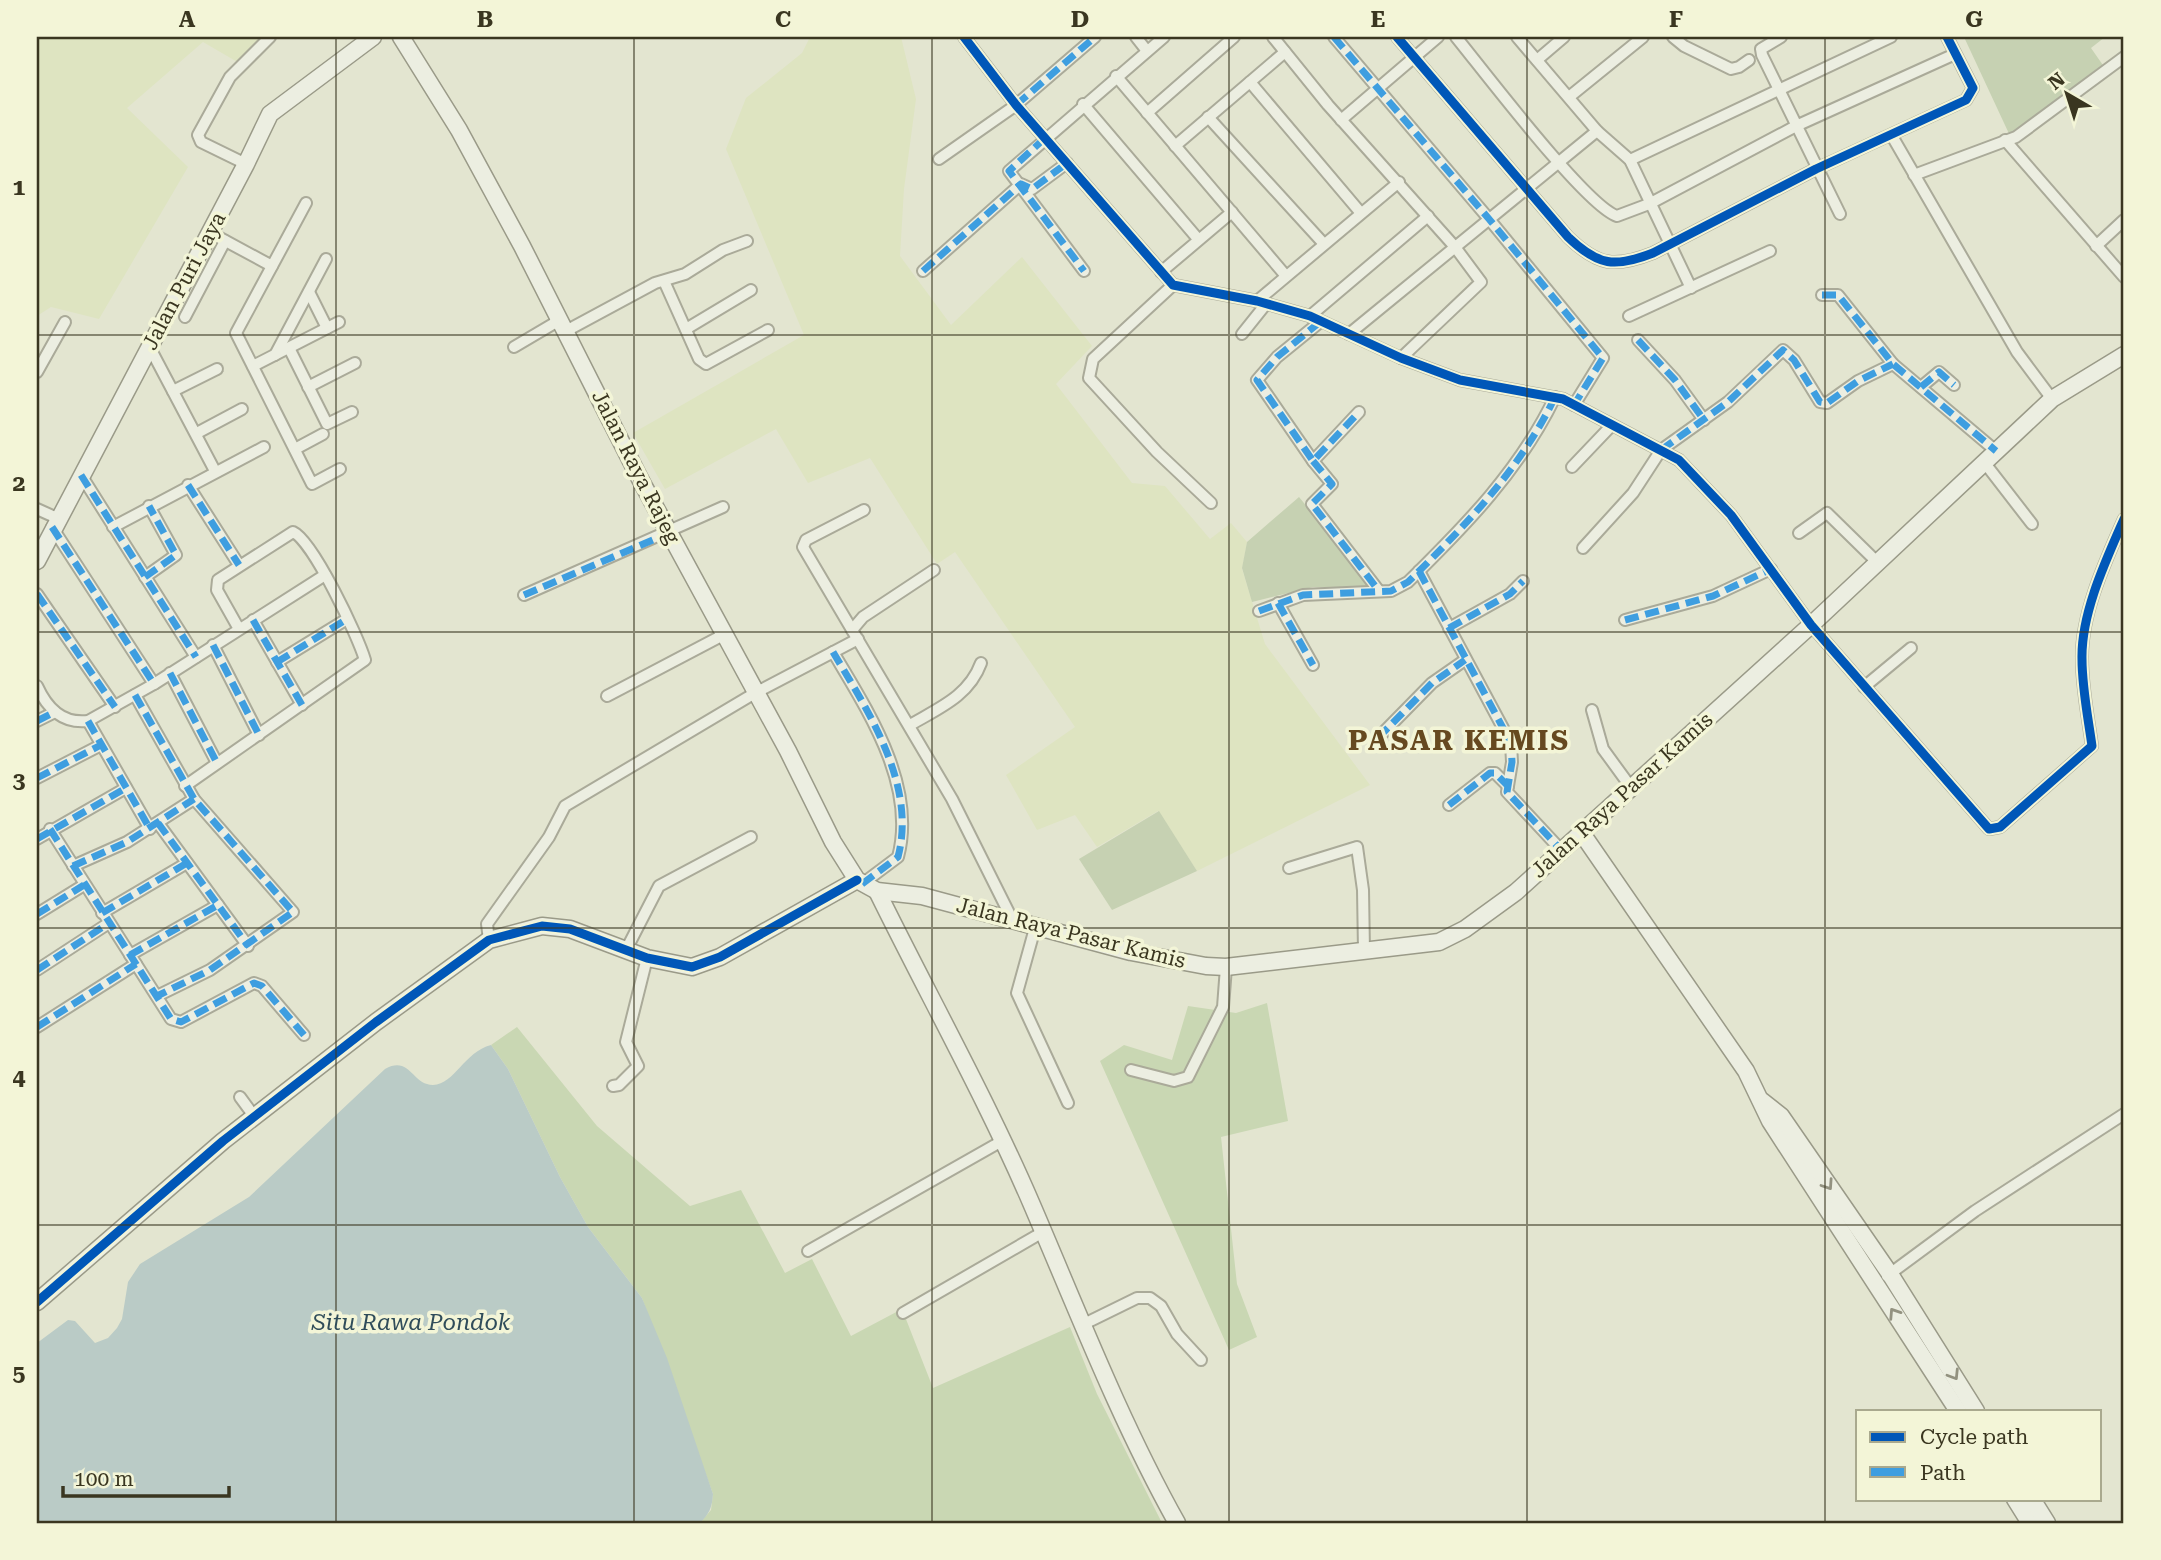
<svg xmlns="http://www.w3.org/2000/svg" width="2161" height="1560" font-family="'Roboto Serif',serif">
<rect width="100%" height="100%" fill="#e3e5d0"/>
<g fill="#dee4c1">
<path d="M37 37H272L246 67 203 42 127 108 188 167 99 319 51 307 37 316Z"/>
<path d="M810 37H901L916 99 904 189 900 256 951 325 1022 257 1092 346 1056 384 1132 483 1165 486 1210 539 1231 523 1247 542 1242 569 1265 644 1370 785 1197 871 1158 811 1097 847 1075 815 1037 830 1006 775 1075 727 955 552 937 564 870 458 808 483 776 429 665 489 633 433 804 335 726 149 746 98 802 53Z"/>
</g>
<g fill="#c9d7b3">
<path d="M1267 1003 1288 1121 1221 1137 1237 1284 1257 1337 1229 1350 1100 1061 1124 1045 1172 1060 1188 1006 1236 1013Z"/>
<path d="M517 1027 597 1126 690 1206 741 1190 785 1273 812 1259 851 1336 902 1309 933 1388 1070 1327 1097 1394 1162 1523H700L711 1510 713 1494 642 1298 588 1227 560 1177 508 1069 491 1045Z"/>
</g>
<g fill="#c6d1b2">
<path d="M1964 37H2105L2091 48 2107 71 2011 138Z"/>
<path d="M1299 497 1374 588 1313 587 1252 602 1242 568 1247 542Z"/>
<path d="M1159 811 1197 871 1112 910 1079 859Z"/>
</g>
<path fill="#bacbc6" d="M491 1045 508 1069 560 1177 588 1227 642 1298 667 1358 713 1494C712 1508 709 1514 700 1523H37V1343L68 1320 75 1321 95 1343 108 1338 117 1328 122 1319 128 1282 140 1264 249 1197 385 1069C410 1055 412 1085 433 1085 455 1084 464 1052 491 1045Z"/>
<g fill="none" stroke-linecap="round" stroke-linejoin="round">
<defs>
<g id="street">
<path d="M964 37 1016 105 1173 285 1257 301 1310 316 1401 358 1460 380 1563 399 1679 460 1731 515 1811 625 1989 829 2000 827 2092 746C2088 717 2082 688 2082 659 2081 613 2106 560 2124 519"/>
<path d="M1136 37 1147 51"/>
<path d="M1273 37 1328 105 1455 247 1481 282 1401 358"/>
<path d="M1334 37 1489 219 1603 358 1574 405"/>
<path d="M1397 37 1568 237C1598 266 1615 268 1653 253L1816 169 1966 100 1973 88 1947 37"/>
<path d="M1456 37C1483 70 1586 206 1617 216L1649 204 1796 126 1955 54"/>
<path d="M1517 37 1597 131 1630 160 1691 288"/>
<path d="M1673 37 1684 46 1731 69 1739 67 1749 60"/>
<path d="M1781 37 1761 49 1762 55 1840 214"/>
<path d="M1537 60 1564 37"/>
<path d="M1116 76 1286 276"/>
<path d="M1250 82 1360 212"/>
<path d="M1569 97 1643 37"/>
<path d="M1083 104 1198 239"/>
<path d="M1147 113 1234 37"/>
<path d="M1208 117 1324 244"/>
<path d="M1341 120 1438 37"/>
<path d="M1892 136 2017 352 2052 399"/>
<path d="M2005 140 2124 277"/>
<path d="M1175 146 1285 52"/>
<path d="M939 159 1016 105 1095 37"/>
<path d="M1630 160 1891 37"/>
<path d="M246 164 201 142 198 135 230 77 270 37"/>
<path d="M1914 175 2016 137 2124 57"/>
<path d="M306 203 236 333 312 484 340 469"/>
<path d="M209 232 272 266"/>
<path d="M2096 246 2124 220"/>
<path d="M923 271 1021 184 1032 189 1067 163"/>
<path d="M1084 271 1009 171 1164 37"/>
<path d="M1161 272 1232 212"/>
<path d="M664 281 699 359 706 364 768 330"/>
<path d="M1173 285 1093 359 1089 378 1157 452 1211 503"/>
<path d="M309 292 327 328"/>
<path d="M1822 295H1838L1893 364 1996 451"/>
<path d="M1257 301 1399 182"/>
<path d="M1310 316 1428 216"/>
<path d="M1629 316 1770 251"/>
<path d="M185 317 225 241"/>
<path d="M1320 322 1277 357 1257 380 1313 461 1359 412"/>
<path d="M686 329 751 290"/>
<path d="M566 331 655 283 685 274 723 250 747 241"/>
<path d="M1242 334 1266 304"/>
<path d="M1349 334 1597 131"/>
<path d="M1638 340 1675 380 1704 420"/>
<path d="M149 346 215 471"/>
<path d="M514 347 553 324 559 317"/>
<path d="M289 348 327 424 352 412"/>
<path d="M275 355 326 259"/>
<path d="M253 366 339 322"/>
<path d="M37 372 65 322"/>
<path d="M308 387 355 363"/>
<path d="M1921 387 1939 372 1954 385"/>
<path d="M173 391 217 369"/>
<path d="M197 433 242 409"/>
<path d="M295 449 323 434"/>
<path d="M1313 461 1332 484 1312 504 1379 591"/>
<path d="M1984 462 2032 524"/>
<path d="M1572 467 1612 425"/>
<path d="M81 475 196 657"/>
<path d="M188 485 239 565"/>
<path d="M37 509 57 518"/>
<path d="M864 510 806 540 803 547 952 799 1012 919"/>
<path d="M52 527 154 684"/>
<path d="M113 527 264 447"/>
<path d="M1799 533 1827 513 1877 562"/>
<path d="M1583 548 1633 493 1661 450 1728 402 1783 350 1794 360 1820 402 1827 403 1858 381 1893 364"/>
<path d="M1419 571 1511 743 1512 762 1507 792 1562 851"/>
<path d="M145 577 176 555 149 506"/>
<path d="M37 594 115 707"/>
<path d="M524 595 723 507"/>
<path d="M1278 603 1313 665"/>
<path d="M1259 611 1303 595 1391 591 1408 582C1465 526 1520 470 1555 397"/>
<path d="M253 620 302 705"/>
<path d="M1625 620 1713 596 1771 569"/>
<path d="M1449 628 1510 594 1523 581"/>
<path d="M852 630 863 617 934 570"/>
<path d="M213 645 259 735"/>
<path d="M833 652C868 711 917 785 898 857L862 884"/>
<path d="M277 662 347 619"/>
<path d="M170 673 217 763"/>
<path d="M37 686C47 708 62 724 88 721L154 684 325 575"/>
<path d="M1864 687 1911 648"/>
<path d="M135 695 194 799 293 912 210 970 157 996"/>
<path d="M607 696 725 634"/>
<path d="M1592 710 1603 749 1630 786"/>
<path d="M37 721 55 712"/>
<path d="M88 721 150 829"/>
<path d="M910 725C939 708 969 696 981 663"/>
<path d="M1378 738 1432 683 1465 660"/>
<path d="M37 778 101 745"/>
<path d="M185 786 365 660C358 636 313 541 293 532L218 580 217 590 239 629"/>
<path d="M1449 805 1490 773H1495L1508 786"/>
<path d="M158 823 248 946"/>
<path d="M50 829 171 1019 181 1022 254 983 262 986 304 1035"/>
<path d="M37 839 126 788"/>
<path d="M73 866 127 842 194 799"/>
<path d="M1289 868 1357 847 1363 890 1364 951"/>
<path d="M102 913 187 863"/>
<path d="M37 914 84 885"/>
<path d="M1035 928 1017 993 1068 1103"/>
<path d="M489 940 487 924 549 837 565 806 755 693 858 639"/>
<path d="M626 950 659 886 751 837"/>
<path d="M130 955 218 905"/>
<path d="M37 970 109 923"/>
<path d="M37 1027 136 964"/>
<path d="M1131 1070 1174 1081 1188 1077 1223 1007 1226 967"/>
<path d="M613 1086 619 1085 638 1066 626 1042 647 958"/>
<path d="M240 1097 254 1116"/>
<path d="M808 1251 1002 1141"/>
<path d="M1887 1276 1975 1211 2124 1114"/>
<path d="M903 1313 1043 1232"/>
<path d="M1084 1324 1137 1298H1150L1161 1306 1177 1334 1201 1360"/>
</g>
<g id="secondary">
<path d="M401 37 459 130 522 246 640 479 788 751 833 842 857 880 877 891 922 896 1131 952 1206 966 1226 967 1439 942 1465 929 1516 892 1811 625 2052 399 2124 355"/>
<path d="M37 561 246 164 270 114 373 37"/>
<path d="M1581 832 1746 1071 1770 1121 1958 1411"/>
<path d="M877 891C928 995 986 1098 1032 1205 1078 1312 1120 1421 1177 1523"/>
<path d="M1762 1101 1781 1116 1890 1274 1976 1411"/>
<path d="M37 1302 223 1141 376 1022 489 940 542 926 570 929 647 958 692 967 720 957 857 880"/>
<path d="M2015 1499 2030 1523"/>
<path d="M2032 1499 2047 1523"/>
</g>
</defs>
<use href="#street" stroke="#aa9" stroke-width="14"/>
<use href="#secondary" stroke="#9a9a88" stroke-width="19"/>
<use href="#street" stroke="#eceee1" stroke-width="10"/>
<use href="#secondary" stroke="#eceee1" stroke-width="16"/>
<g stroke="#3e9ee0" stroke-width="7" stroke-dasharray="14 7" stroke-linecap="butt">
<path d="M1334 37 1489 219 1603 358 1574 405"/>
<path d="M1016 105 1095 37"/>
<path d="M1045 138 1009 171 1084 271"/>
<path d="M923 271 1021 184 1032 189 1067 163"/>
<path d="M1822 295H1838L1893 364 1996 451"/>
<path d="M1320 322 1277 357 1257 380 1313 461 1359 412"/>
<path d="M1638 340 1675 380 1704 420"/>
<path d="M1921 387 1939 372 1954 385"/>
<path d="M1661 450 1728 402 1783 350 1794 360 1820 402 1827 403 1858 381 1893 364"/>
<path d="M1313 461 1332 484 1312 504 1379 591"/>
<path d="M81 475 196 657"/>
<path d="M188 485 239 565"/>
<path d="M52 527 154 684"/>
<path d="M1419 571 1511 743 1512 762 1507 792 1562 851"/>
<path d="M145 577 176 555 149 506"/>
<path d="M37 594 115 707"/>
<path d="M524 595 669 533"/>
<path d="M1278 603 1313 665"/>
<path d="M1259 611 1303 595 1391 591 1408 582C1465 526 1520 470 1555 397"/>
<path d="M253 620 302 705"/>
<path d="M1625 620 1713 596 1771 569"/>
<path d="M1449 628 1510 594 1523 581"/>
<path d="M213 645 259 735"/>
<path d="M833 652C868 711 917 785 898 857L862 884"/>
<path d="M277 662 347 619"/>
<path d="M170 673 217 763"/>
<path d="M135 695 194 799 293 912 210 970 157 996"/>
<path d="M37 721 55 712"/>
<path d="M88 721 150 829"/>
<path d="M1378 738 1432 683 1465 660"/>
<path d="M37 778 101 745"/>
<path d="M1449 805 1490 773H1495L1508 786"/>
<path d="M158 823 248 946"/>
<path d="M50 829 171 1019 181 1022 254 983 262 986 304 1035"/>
<path d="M37 839 126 788"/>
<path d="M73 866 127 842 194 799"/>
<path d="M102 913 187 863"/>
<path d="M37 914 84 885"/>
<path d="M130 955 218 905"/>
<path d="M37 970 109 923"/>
<path d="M37 1027 136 964"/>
</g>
<defs>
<g id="cycleway">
<path d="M964 37 1016 105 1173 285 1257 301 1310 316 1401 358 1460 380 1563 399 1679 460 1731 515 1811 625 1989 829 2000 827 2092 746C2088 717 2082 688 2082 659 2081 613 2106 560 2124 519"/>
<path d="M1397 37 1568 237C1598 266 1615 268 1653 253L1816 169 1966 100 1973 88 1947 37"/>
<path d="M37 1302 223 1141 376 1022 489 940 542 926 570 929 647 958 692 967 720 957 857 880"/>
</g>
</defs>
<use href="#cycleway" stroke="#f3f5d7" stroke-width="13"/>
<use href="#cycleway" stroke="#0057b8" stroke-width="9"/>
</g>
<defs><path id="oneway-chevron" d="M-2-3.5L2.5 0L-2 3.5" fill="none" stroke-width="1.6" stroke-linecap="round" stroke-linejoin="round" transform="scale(1.75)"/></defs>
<g stroke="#939280">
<use href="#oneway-chevron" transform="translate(1828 1185) rotate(56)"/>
<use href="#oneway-chevron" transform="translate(1894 1313) rotate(-123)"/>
<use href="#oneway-chevron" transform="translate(1954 1375) rotate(58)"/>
</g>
<path fill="none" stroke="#3a3620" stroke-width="2" stroke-opacity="0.55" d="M336 37V1523M634 37V1523M932 37V1523M1229 37V1523M1527 37V1523M1825 37V1523M37 335H2124M37 632H2124M37 928H2124M37 1225H2124"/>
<g text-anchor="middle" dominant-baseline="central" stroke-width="7" stroke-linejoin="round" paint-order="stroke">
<g font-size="21" fill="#3a3620" stroke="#f3f5d7">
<text transform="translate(184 281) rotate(-62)">Jalan Puri Jaya</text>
<text transform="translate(636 467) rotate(63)">Jalan Raya Rajeg</text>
<text transform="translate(1622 795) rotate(-42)">Jalan Raya Pasar Kamis</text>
<text transform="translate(1071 933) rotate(14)">Jalan Raya Pasar Kamis</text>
</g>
<g font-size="23" font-style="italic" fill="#304d5a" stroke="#f3f5d7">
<text x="411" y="1322">Situ Rawa Pondok</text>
</g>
<g font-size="28" font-weight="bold" letter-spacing="2" fill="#664920" stroke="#f3f5d7">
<text x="1459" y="740">PASAR KEMIS</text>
</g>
</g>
<rect width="2161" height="1560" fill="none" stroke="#f3f5d7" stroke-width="77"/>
<rect x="1856" y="1410" width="245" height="91" fill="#f3f5d7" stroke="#a9a98e" stroke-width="2"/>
<rect x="1870" y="1432" width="35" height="10" fill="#0057b8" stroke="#a9a98e" stroke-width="2"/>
<text x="1920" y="1444" font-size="21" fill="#3a3620">Cycle path</text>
<rect x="1870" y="1467" width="35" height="10" fill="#3e9ee0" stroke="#a9a98e" stroke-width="2"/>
<text x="1920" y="1480" font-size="21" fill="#3a3620">Path</text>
<g transform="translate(2067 94) rotate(321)" stroke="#f3f5d7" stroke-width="5" paint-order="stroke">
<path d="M0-5L12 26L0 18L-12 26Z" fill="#3a3620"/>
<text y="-10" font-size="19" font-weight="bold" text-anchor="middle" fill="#3a3620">N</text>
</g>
<path d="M63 1486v10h166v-10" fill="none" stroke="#3a3620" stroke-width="3.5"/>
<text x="74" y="1486" font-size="21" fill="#3a3620" stroke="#f3f5d7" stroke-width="5" paint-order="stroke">100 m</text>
<rect x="38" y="38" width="2084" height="1484" fill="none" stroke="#3a3620" stroke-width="2.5"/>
<g font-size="23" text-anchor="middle" font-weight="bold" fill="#3a3620">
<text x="187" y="27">A</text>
<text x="485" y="27">B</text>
<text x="783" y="27">C</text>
<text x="1080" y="27">D</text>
<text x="1378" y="27">E</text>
<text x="1676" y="27">F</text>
<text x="1974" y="27">G</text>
<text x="19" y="195">1</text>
<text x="19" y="491">2</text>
<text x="19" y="788">3</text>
<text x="19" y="1085">4</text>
<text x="19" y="1381">5</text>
</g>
</svg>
